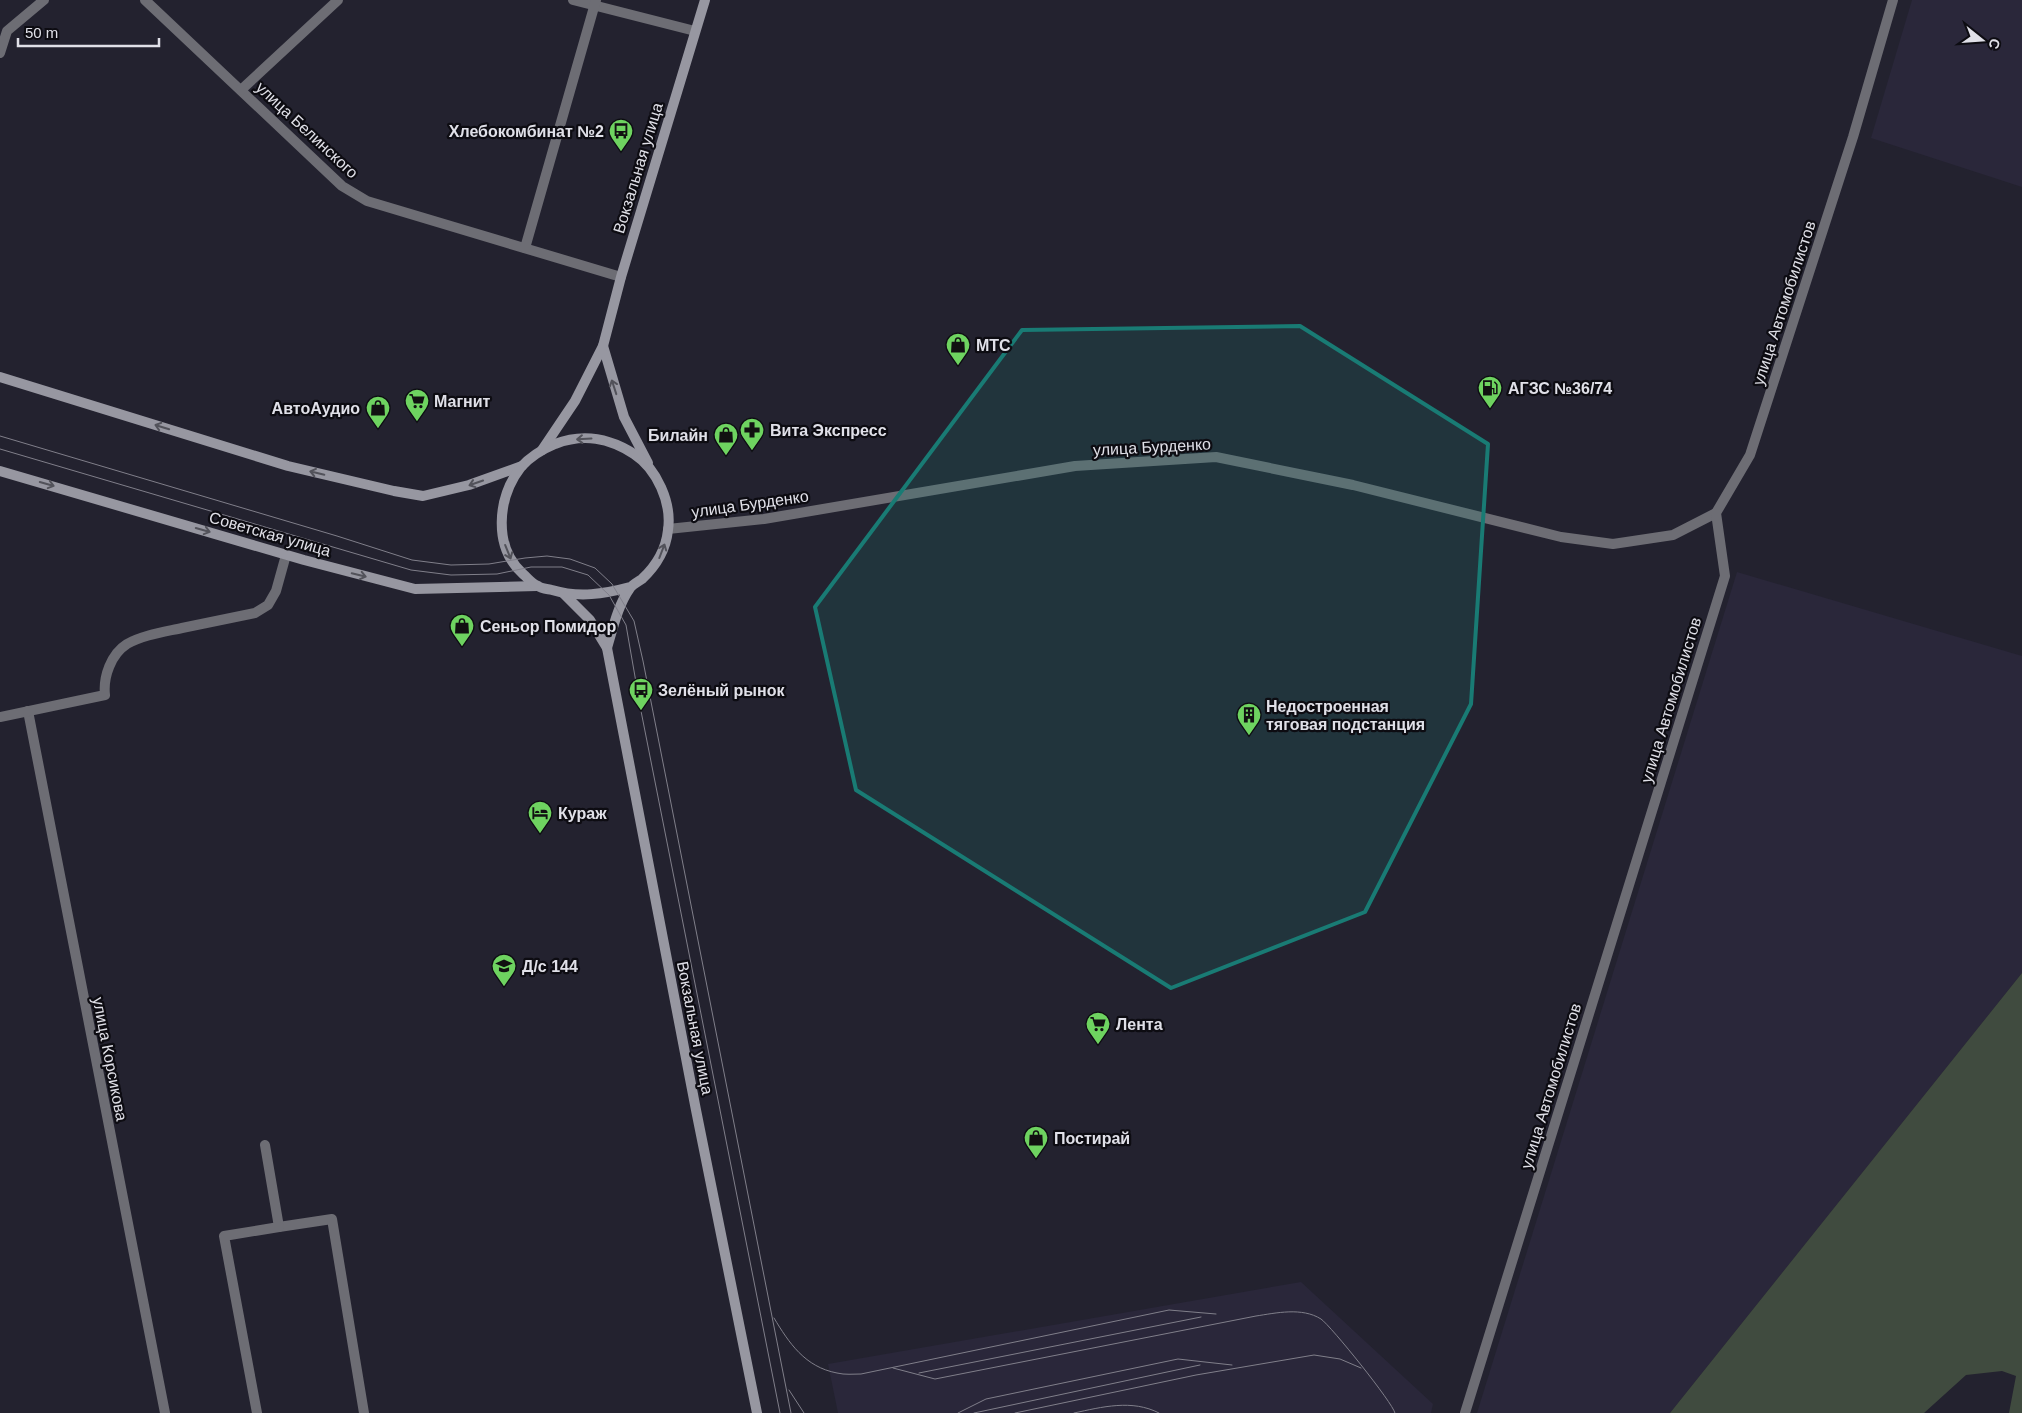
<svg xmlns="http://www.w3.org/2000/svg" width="2022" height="1413" font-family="Arial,sans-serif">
<rect width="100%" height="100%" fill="#23222f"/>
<g fill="#2a273a">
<path d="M1912 0H2022V187L1871 138Z"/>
<path d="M1737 572 2022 656V973L1670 1413H1477Z"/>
<path d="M1301 1282 1433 1404 1431 1413H838L828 1364Z"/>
</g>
<path fill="#404b3f" d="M2022 973V1413H2009L2016 1376 2002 1371 1966 1375 1924 1413H1670Z"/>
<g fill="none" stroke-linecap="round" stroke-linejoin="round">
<g stroke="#6d6d74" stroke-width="10">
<path d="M145 0 342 186 367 201 621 277"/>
<path d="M573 0 695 31"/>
<path d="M0 53 7 31 44 0"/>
<path d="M241 90 338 0"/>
<path d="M525 248 596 0"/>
<path d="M668 529 764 519 1075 466 1216 457 1353 485 1561 537 1613 544 1673 535 1716 513"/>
<path d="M28 711 165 1413"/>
<path d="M0 717 105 695C103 677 111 654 127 644 143 635 164 632 182 628 207 623 231 618 255 613L268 605 276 591 286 555"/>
<path d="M265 1145 279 1227 332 1219 364 1413"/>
<path d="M257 1413 224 1236 279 1227"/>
<path d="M1465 1413 1725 576 1716 513 1750 455 1853 137 1893 0"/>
</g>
<g stroke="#9797a1" stroke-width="10">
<path d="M603 346 624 417 648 463"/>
<path d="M0 377 288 466 394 491 423 496 469 485 522 466"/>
<path d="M542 450 575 401 603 346 621 277 705 0"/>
<path d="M0 471 304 560 415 589 537 586"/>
<path d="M563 593 590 620 607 648 696 1110 757 1413"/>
<path d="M607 648C613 628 618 605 630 588 633 584 638 582 642 579 656 566 666 549 668 530 672 503 657 469 634 454 609 438 584 433 555 444 543 449 530 457 521 467 497 498 493 547 523 574 528 578 532 584 538 586 542 589 548 589 552 590 579 598 604 594 630 587"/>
</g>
<g stroke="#807f8a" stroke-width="1">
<path d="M0 436 337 536 412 560 451 565 489 564 525 558 547 556 570 559 595 568 612 584 634 621 643 661 791 1413"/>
<path d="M0 449 411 570 451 575 497 574 531 567H562L588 575 609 595 626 625 641 711 780 1413"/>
<path d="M774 1318C789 1343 805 1367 837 1373 845 1375 853 1374 861 1374L1169 1310 1216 1314"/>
<path d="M893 1368 935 1379 1256 1316C1276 1313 1302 1307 1321 1319 1331 1326 1393 1403 1395 1413"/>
<path d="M919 1373 1201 1317"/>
<path d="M789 1390 804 1413"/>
<path d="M958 1413 986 1399 1178 1359 1232 1365"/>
<path d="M974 1413 1200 1365"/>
<path d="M1015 1413 1196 1375 1314 1355 1340 1359 1361 1368"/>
<path d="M1074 1413C1102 1407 1132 1399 1159 1413"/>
</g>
</g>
<defs><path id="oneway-shaft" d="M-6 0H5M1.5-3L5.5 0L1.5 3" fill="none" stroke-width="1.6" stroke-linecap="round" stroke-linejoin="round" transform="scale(1.25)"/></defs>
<g stroke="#52525a">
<use href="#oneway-shaft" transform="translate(614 387) rotate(-108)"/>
<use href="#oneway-shaft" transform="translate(162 427) rotate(-163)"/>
<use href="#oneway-shaft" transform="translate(584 439) rotate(177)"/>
<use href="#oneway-shaft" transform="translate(317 473) rotate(-167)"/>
<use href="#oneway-shaft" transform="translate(476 483) rotate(161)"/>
<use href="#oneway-shaft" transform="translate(47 484) rotate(16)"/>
<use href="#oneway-shaft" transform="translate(203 530) rotate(16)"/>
<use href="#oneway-shaft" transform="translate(662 551) rotate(-69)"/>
<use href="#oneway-shaft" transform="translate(508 552) rotate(68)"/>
<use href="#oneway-shaft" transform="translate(359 575) rotate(14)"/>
</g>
<path fill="#197b74" fill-opacity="0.2" stroke="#197b74" stroke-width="4" stroke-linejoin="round" d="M1300 326 1488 444 1471 704 1365 912 1171 988 856 790 815 607 1022 330Z"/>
<defs>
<symbol id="bus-pin" viewBox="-11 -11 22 30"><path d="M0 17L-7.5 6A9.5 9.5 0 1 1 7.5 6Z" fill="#6ed360" stroke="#0d0c12"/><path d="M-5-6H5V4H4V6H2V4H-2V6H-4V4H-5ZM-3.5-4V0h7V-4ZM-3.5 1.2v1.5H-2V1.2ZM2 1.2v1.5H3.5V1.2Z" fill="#111"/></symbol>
<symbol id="shop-pin" viewBox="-11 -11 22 30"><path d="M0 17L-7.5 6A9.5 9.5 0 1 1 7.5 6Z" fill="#6ed360" stroke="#0d0c12"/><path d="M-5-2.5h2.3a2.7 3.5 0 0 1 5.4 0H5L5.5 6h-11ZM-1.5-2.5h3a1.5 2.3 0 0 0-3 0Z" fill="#111"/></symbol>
<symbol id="fuel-pin" viewBox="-11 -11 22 30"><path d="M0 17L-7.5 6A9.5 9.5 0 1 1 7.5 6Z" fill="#6ed360" stroke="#0d0c12"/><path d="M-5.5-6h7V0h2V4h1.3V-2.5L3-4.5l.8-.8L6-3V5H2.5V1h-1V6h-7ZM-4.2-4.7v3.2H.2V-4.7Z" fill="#111"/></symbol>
<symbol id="supermarket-pin" viewBox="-11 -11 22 30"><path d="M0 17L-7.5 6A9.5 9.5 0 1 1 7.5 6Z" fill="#6ed360" stroke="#0d0c12"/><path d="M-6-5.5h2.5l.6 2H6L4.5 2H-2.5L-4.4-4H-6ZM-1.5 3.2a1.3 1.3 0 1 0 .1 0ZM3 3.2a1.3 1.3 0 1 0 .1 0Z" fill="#111"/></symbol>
<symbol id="pharmacy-pin" viewBox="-11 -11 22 30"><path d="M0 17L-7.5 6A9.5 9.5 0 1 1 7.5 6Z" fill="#6ed360" stroke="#0d0c12"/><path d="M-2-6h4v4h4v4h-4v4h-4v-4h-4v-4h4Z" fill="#111"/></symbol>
<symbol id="building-pin" viewBox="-11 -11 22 30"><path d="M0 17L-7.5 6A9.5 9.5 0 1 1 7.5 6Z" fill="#6ed360" stroke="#0d0c12"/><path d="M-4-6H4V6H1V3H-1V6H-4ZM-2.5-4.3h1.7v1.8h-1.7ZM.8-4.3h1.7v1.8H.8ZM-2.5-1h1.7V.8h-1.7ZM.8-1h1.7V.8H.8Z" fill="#111"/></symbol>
<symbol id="hotel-pin" viewBox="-11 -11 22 30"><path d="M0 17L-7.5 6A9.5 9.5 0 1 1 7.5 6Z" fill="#6ed360" stroke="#0d0c12"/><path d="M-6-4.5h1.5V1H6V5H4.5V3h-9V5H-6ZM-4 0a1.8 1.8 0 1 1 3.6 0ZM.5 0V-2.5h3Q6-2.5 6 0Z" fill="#111"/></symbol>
<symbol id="school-pin" viewBox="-11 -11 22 30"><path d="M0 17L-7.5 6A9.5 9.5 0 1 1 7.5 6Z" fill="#6ed360" stroke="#0d0c12"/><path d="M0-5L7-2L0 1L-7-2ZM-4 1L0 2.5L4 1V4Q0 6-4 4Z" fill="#111"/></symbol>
</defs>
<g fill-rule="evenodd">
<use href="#bus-pin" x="607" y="117" width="28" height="38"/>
<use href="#shop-pin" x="944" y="331" width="28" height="38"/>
<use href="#fuel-pin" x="1476" y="374" width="28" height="38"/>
<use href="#supermarket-pin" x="403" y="387" width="28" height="38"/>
<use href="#shop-pin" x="364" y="394" width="28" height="38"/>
<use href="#pharmacy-pin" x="738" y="416" width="28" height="38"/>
<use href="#shop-pin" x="712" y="421" width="28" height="38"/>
<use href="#shop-pin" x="448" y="612" width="28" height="38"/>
<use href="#bus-pin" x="627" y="676" width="28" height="38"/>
<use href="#building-pin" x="1235" y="701" width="28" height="38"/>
<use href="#hotel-pin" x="526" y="799" width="28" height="38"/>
<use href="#school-pin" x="490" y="952" width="28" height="38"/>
<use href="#supermarket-pin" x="1084" y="1010" width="28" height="38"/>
<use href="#shop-pin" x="1022" y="1124" width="28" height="38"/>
</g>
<g text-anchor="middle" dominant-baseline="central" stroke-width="4.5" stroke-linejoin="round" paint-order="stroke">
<g font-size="16" fill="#e0e0e8" stroke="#0d0c12">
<text transform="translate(307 130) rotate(43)">улица Белинского</text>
<text transform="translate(638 168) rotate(-73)">Вокзальная улица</text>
<text transform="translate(1784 303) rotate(-72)">улица Автомобилистов</text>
<text transform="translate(1152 447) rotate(-3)">улица Бурденко</text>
<text transform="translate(750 504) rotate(-8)">улица Бурденко</text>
<text transform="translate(270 534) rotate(16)">Советская улица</text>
<text transform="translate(1671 700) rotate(-73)">улица Автомобилистов</text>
<text transform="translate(695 1028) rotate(79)">Вокзальная улица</text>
<text transform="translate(110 1059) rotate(79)">улица Корсикова</text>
<text transform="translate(1551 1086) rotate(-73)">улица Автомобилистов</text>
</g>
<g font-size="16" font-weight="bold" fill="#e0e0e8" stroke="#0d0c12" text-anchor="start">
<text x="604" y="131" text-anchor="end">Хлебокомбинат №2</text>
<text x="976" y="345">МТС</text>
<text x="1508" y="388">АГЗС №36/74</text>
<text x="434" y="401">Магнит</text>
<text x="360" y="408" text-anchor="end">АвтоАудио</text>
<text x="770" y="430">Вита Экспресс</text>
<text x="708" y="435" text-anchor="end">Билайн</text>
<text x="480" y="626">Сеньор Помидор</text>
<text x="658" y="690">Зелёный рынок</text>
<text x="1266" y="706">Недостроенная<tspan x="1266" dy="18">тяговая подстанция</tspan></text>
<text x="558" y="813">Кураж</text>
<text x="522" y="966">Д/с 144</text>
<text x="1116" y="1024">Лента</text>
<text x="1054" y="1138">Постирай</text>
</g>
</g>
<g transform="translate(1982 40) rotate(107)" stroke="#0d0c12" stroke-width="4" paint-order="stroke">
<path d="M0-4L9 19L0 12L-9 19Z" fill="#e0e0e8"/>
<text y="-8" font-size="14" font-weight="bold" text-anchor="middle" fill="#e0e0e8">С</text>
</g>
<path d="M18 38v8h141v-8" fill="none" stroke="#e0e0e8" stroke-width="2.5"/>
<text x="25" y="38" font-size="15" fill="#e0e0e8" stroke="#0d0c12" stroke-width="4" paint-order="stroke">50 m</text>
</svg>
